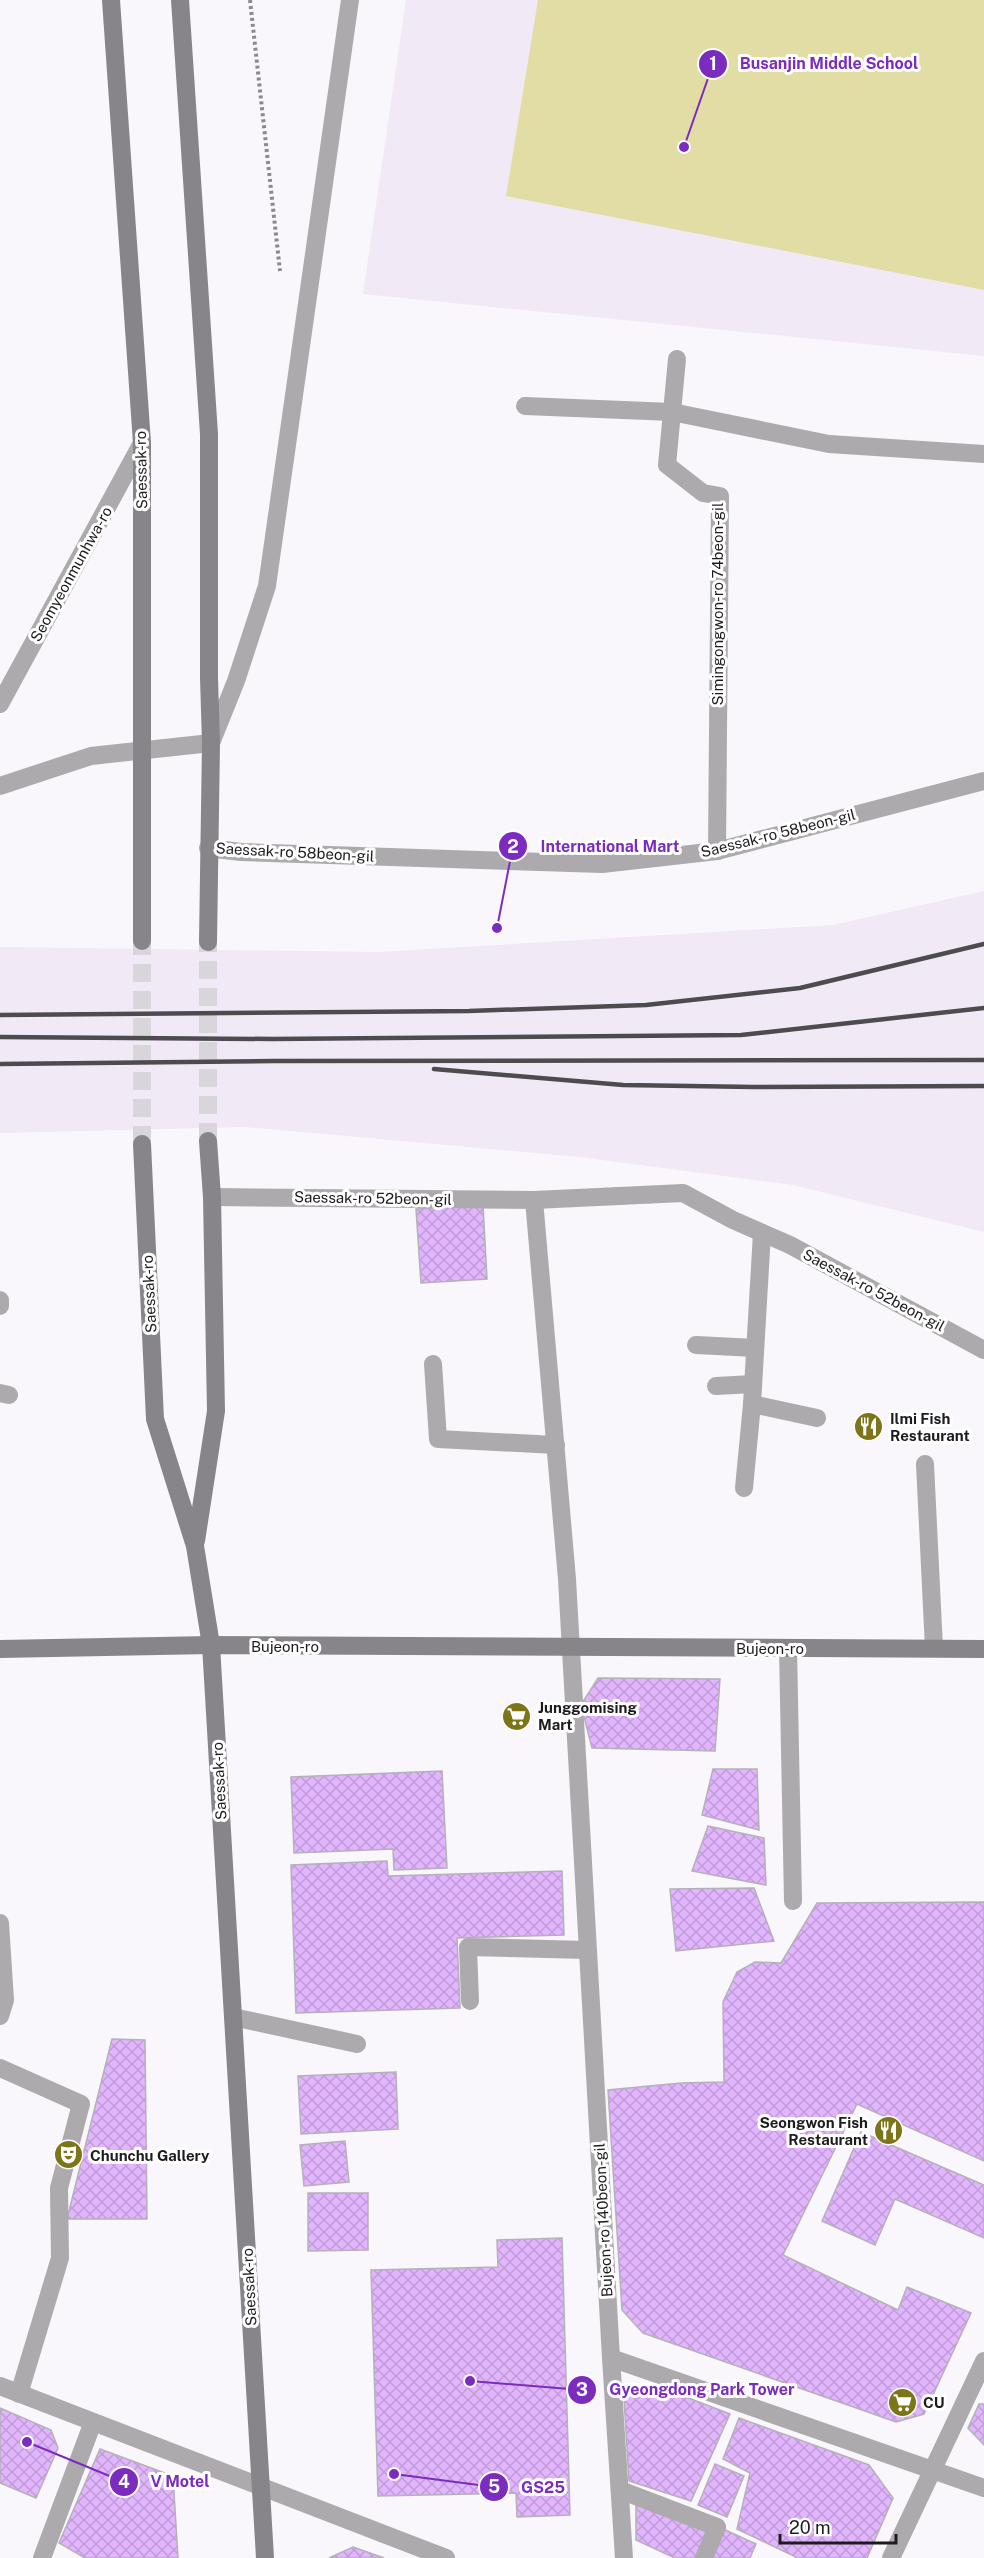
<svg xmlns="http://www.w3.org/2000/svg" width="984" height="2558" font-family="'Public Sans',sans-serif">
<defs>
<pattern id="building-cross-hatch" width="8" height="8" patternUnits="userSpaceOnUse" patternTransform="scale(1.5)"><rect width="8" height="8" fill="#e2b6fe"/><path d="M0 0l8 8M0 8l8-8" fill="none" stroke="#c19cd9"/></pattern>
</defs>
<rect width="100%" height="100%" fill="#f9f6fc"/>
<g fill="#f1e9f6">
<path d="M406 0H984V356L363 294Z"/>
<path d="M984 891V1232L793 1185 579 1157 245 1127 0 1133V947L378 952 833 925Z"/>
</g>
<path fill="#e1dda5" d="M538 0H984V290L506 196Z"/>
<g fill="url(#building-cross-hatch)" stroke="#b4b1b7" stroke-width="1.5">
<path d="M483 1205 487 1279 421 1283 416 1209Z"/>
<path d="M598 1678 720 1679 715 1751 592 1748 581 1705Z"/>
<path d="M713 1769H757L759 1830 702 1815Z"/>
<path d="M442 1771 447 1868 394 1870 393 1849 294 1853 291 1777Z"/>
<path d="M708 1826 764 1838 766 1885 692 1871Z"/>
<path d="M387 1861 388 1876 562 1871 564 1935 457 1938 460 2008 296 2013 291 1865Z"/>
<path d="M754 1888 774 1941 676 1951 670 1889Z"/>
<path d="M984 1902V2161L857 2104 783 2255 898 2310 907 2287 971 2313 924 2414 896 2422 643 2333 622 2310 608 2090 681 2083 724 2082 723 2002 737 1972 755 1962 781 1963 817 1903Z"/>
<path d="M112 2039 145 2040 147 2219H67Z"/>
<path d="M396 2072 398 2129 301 2134 298 2076Z"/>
<path d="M861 2132 984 2185V2238L895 2199 875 2245 822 2221Z"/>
<path d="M345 2141 349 2182 304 2186 300 2145Z"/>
<path d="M308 2193H368V2250L308 2251Z"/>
<path d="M562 2238 570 2515 517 2517 516 2493 378 2496 371 2270 498 2267 497 2240Z"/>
<path d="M652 2384 730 2414 691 2501 629 2481 624 2399Z"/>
<path d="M979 2404H984V2445L968 2428Z"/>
<path d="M0 2408 51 2430 58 2448 36 2498 0 2483Z"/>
<path d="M739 2418 869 2465 893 2498 867 2558H798L737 2529 750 2473 723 2459Z"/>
<path d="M100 2449 173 2476 178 2558H85L59 2543Z"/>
<path d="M715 2464 744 2476 727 2517 698 2505Z"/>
<path d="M636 2504 708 2529 701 2558H675L636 2540Z"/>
<path d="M721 2528 756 2544 750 2558H708Z"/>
<path d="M353 2547 384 2558H329Z"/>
</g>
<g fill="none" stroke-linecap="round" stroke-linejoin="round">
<g stroke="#d8d5db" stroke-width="18" stroke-dasharray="18 9" stroke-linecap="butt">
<path d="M208 1141V942"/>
<path d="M142 1144V941"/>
</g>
<path stroke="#8b898d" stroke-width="4" stroke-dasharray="3 3" stroke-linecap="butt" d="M250 0 280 271"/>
<g stroke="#acaaad" stroke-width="18">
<path d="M525 406 672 412 677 359"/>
<path d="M212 1197 534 1200 683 1193 733 1220 790 1245 984 1350"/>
<path d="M762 1233 752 1404 817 1418"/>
<path d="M0 1300V1306"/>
<path d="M433 1364 438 1439 556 1445"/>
<path d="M0 1393 9 1395"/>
<path d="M925 1464 934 1648"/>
<path d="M744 1488 752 1404"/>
<path d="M788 1648 793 1901"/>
<path d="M0 1923 5 2000 0 2016"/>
<path d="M470 2001 468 1947 587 1950"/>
<path d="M233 2017 357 2044"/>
<path d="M0 2068 81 2104 59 2188 60 2258 19 2394"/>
<path d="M620 2490 717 2527 704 2558"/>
<path d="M42 2558 93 2422"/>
</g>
<g stroke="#acaaad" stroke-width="18">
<path d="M211 743 236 681 267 586 350 0"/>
<path d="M208 848 241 852 602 864 717 851 984 781"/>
<path d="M717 851 720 496 703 493 667 465 672 412 829 444 984 454"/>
<path d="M534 1200 567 1579 611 2358 624 2558"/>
<path d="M696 1345 755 1348"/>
<path d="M716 1386 753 1384"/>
<path d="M611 2358 984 2488"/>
<path d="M0 2386 446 2558"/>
<path d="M891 2558 984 2361"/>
</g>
<g stroke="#acaaad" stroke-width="18">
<path d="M0 704 142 443"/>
<path d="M0 786 91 756 211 743"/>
</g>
<g stroke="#878589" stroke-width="18">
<path d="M111 0 142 443V941"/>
<path d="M180 0 209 434V678L211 743 208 942"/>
<path d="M142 1144 155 1419 195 1546 211 1645 265 2558"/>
<path d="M196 1541 216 1411 212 1197 208 1141"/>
<path d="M0 1649 211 1645 984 1649"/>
</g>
<g stroke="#4d4b4e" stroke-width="4.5">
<path d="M0 1015 469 1011 646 1005 800 988 984 944"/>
<path d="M0 1037 272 1039 741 1035 984 1008"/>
<path d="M0 1064 274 1061 984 1060"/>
<path d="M434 1069 623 1085 754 1087 984 1086"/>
</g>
</g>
<defs>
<symbol id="restaurant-disc" viewBox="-11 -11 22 22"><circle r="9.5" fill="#7d7519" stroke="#fff"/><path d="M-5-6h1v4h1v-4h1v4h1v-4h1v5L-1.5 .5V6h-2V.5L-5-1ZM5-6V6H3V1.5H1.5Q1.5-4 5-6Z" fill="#fff"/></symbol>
<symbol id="supermarket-disc" viewBox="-11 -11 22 22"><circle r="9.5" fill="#7d7519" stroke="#fff"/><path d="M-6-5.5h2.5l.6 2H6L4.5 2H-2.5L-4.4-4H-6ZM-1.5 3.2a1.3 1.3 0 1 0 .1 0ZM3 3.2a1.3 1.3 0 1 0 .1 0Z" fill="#fff"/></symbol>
<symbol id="theatre-disc" viewBox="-11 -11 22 22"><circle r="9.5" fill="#7d7519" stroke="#fff"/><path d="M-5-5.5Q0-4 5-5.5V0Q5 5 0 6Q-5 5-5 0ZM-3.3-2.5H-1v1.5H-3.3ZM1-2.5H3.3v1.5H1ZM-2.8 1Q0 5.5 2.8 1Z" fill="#fff"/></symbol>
</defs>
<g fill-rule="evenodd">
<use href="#restaurant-disc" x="852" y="1410" width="33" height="33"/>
<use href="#supermarket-disc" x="500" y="1700" width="33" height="33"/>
<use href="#restaurant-disc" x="872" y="2114" width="33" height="33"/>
<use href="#theatre-disc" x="52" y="2138" width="33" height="33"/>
<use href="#supermarket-disc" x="886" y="2386" width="33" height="33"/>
</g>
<g text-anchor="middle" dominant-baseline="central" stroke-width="6" stroke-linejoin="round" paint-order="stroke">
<g font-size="15" fill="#1c1b1d" stroke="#fff">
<text transform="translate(141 470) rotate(-91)">Saessak-ro</text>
<text transform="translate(71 574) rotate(-61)">Seomyeonmunhwa-ro</text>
<text transform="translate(717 604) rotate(-90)">Simingongwon-ro 74beon-gil</text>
<text transform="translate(778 833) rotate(-14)">Saessak-ro 58beon-gil</text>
<text transform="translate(295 852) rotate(3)">Saessak-ro 58beon-gil</text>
<text transform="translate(373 1198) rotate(1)">Saessak-ro 52beon-gil</text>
<text transform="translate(874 1290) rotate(28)">Saessak-ro 52beon-gil</text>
<text transform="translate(149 1294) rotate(-93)">Saessak-ro</text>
<text x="285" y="1646">Bujeon-ro</text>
<text x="770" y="1648">Bujeon-ro</text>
<text transform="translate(219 1781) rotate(-93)">Saessak-ro</text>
<text transform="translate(603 2220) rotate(-93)">Bujeon-ro 140beon-gil</text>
<text transform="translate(249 2287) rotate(-93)">Saessak-ro</text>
</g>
<g font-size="15" font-weight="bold" fill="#1c1b1d" stroke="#fff" text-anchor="start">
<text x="890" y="1418">Ilmi Fish<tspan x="890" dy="17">Restaurant</tspan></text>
<text x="538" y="1707">Junggomising<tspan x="538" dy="17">Mart</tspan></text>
<text x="868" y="2122" text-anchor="end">Seongwon Fish<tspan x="868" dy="17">Restaurant</tspan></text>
<text x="90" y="2155">Chunchu Gallery</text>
<text x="923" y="2402">CU</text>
</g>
</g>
<path fill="none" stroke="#7b2cbf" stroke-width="2" d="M684 147L713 64M497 928L513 846M470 2381L582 2390M27 2442L124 2482M394 2474L494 2487"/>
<g fill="#7b2cbf" stroke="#fff" stroke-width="2">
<circle cx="684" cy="147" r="6"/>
<circle cx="497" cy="928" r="6"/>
<circle cx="470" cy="2381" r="6"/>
<circle cx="27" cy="2442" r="6"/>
<circle cx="394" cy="2474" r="6"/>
<circle cx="713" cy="64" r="15"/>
<circle cx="513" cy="846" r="15"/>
<circle cx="582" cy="2390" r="15"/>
<circle cx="124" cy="2482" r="15"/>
<circle cx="494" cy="2487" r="15"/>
</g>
<g font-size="18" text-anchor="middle" font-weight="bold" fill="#fff">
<text x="713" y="70">1</text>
<text x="513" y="853">2</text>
<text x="582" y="2396">3</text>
<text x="124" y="2488">4</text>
<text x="494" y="2493">5</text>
</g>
<g font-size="16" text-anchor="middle" font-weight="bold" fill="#7b2cbf" stroke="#fff" stroke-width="6" stroke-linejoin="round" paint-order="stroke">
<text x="829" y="69">Busanjin Middle School</text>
<text x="610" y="852">International Mart</text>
<text x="702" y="2395">Gyeongdong Park Tower</text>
<text x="180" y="2487">V Motel</text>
<text x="543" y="2493">GS25</text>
</g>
<path d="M780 2534v9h116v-9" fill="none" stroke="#1c1b1d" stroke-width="3"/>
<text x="789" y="2534" font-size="18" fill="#1c1b1d" stroke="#ffffff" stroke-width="4.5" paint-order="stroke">20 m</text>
</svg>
